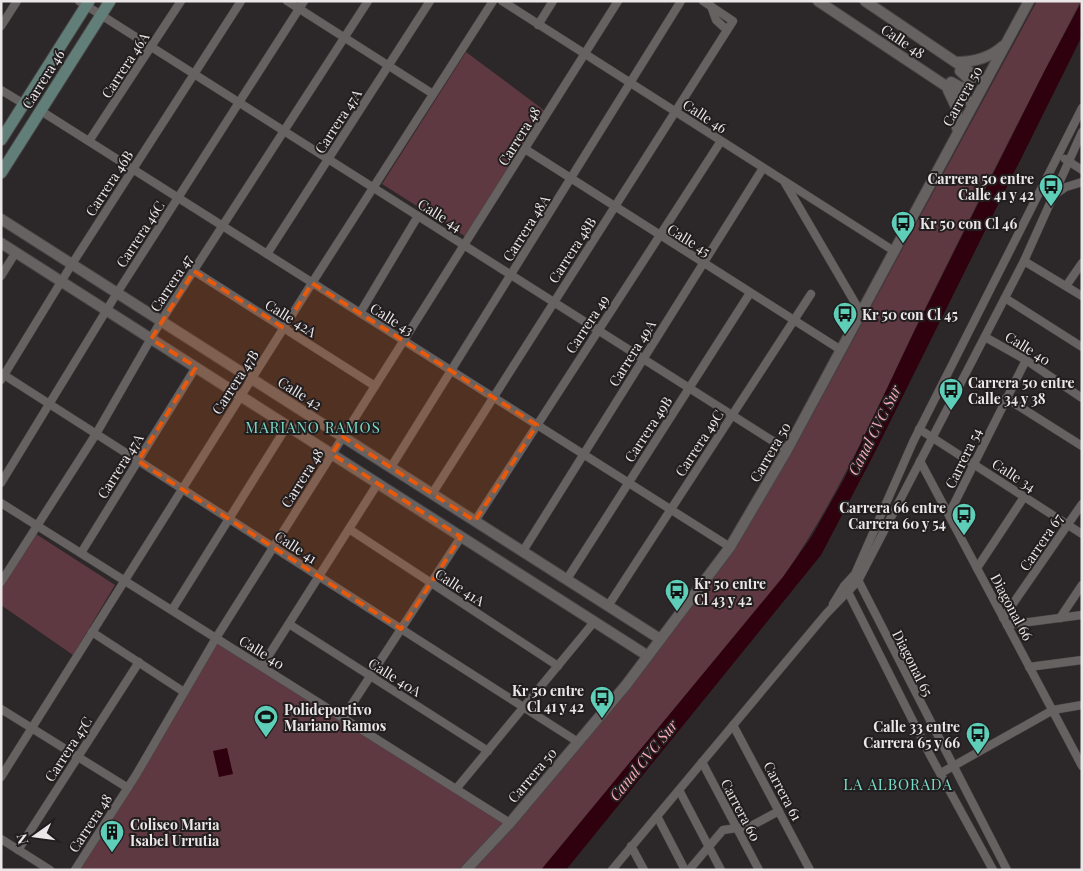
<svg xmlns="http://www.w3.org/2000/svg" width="1083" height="871" font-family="'Playfair Display',serif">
<rect width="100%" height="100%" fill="#2c2728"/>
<g fill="#5f3941">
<path d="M1037 1H1081C1023 111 968 222 913 333 873 417 837 500 783 577L541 870H75L216 638 509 822 626 685 648 664 734 550 801 436Z"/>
<path d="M466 52 545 111 466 237 382 184Z"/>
<path d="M36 534 115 585 73 655 1 605V588Z"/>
</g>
<g fill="#2f000e">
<path d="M1082 1V36L875 452 821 555 566 870H541L783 577 812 536 844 479 914 332 1044 72Z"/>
<path d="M227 748 233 774 219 777 213 751Z"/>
</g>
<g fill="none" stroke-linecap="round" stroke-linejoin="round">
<defs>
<g id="minor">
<path d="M79 1 787 450"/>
<path d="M287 1 433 94"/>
<path d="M502 1 894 251"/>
<path d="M711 6 716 20 727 30"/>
<path d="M538 25 553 1"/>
<path d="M1 26 17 1"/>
<path d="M1 90 24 104"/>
<path d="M41 111 730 547"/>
<path d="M89 141 181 1"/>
<path d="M525 149 841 350"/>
<path d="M1065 159 1082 170"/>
<path d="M785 183 861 313"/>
<path d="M1054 195 1066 187 1082 182"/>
<path d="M267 254 430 1"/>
<path d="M1024 261 1082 296"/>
<path d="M194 271 375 386"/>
<path d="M1 276 16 252"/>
<path d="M1066 286 1082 263"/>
<path d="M1005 298 1082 347"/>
<path d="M360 313 418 216"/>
<path d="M985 337 1026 360 1082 398"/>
<path d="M1 373 578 742"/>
<path d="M1 380 72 264 241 1"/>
<path d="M1006 398 1082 446"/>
<path d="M919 429 1082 534"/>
<path d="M920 461 1082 766"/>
<path d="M391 467 681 1"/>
<path d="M1 483 117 293 304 1"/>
<path d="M432 494 733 21 703 1"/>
<path d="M1 503 510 823"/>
<path d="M949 514 1026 360"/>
<path d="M475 521 721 141"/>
<path d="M349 529 558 666"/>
<path d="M523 551 763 168"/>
<path d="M81 553 196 367"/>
<path d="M977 568 1024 497"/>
<path d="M857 578 1007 870"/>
<path d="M567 579 750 293"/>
<path d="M1 582 96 434 161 321 368 1"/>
<path d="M847 590 930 755 993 870"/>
<path d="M833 604 844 586 855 574 913 442 1082 108"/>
<path d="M608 606 811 294"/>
<path d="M172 610 287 426"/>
<path d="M1003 618 1082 504"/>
<path d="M1060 618 1082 585"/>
<path d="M289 624 488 751"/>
<path d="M1007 625 1082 615"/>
<path d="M92 632 184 692"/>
<path d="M262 666 378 483"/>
<path d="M1029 667 1082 660"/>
<path d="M1 709 128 788"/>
<path d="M343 718 461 537"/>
<path d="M733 725 810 870"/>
<path d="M702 762 759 870"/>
<path d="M941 773 1053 710 1082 705"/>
<path d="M1 777 312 283 493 1"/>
<path d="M456 789 594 622"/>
<path d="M679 790 721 870"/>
<path d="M657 816 685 870"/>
<path d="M1 839 50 870"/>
<path d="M631 846 644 870"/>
<path d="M18 850 139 662"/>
<path d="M75 870 136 775 216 638 618 1"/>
<path d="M612 870 826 614 858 581 1024 261 1082 132"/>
<path d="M689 870 723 830 751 826 779 811"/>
</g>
<g id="tertiary">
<path d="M818 1 973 104"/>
<path d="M865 1 985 82"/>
<path d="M957 62C974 62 990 58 1003 46"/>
<path d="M951 82 962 88 969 86 970 80 960 71"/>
<path d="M948 90 957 109V128"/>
<path d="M1 219 660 639"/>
<path d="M1 243 648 656"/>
<path d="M466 870 510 823 626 685 730 547 787 450 1029 1"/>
</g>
<g id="secondary">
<path d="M1 140 89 1"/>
<path d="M1 173 110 1"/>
</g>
</defs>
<use href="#minor" stroke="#484445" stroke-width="9"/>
<use href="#tertiary" stroke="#484445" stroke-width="12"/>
<use href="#secondary" stroke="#484445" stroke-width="13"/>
<use href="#minor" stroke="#676262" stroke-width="8"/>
<use href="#tertiary" stroke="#676262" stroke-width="10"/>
<use href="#secondary" stroke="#617f78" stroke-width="11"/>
</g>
<path fill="#e8590c" fill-opacity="0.2" stroke="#e8590c" stroke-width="4" stroke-dasharray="10 6" stroke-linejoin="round" d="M194 271 284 328 312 283 537 425 475 521 343 437 332 454 461 537 401 629 138 461 196 367 151 339Z"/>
<defs>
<symbol id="bus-pin" viewBox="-11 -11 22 30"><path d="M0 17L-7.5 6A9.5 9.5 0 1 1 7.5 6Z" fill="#5eceb8" stroke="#221d1e"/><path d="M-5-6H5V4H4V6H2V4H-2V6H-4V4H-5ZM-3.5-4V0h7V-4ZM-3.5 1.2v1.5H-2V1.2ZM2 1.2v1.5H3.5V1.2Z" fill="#111"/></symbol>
<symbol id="stadium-pin" viewBox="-11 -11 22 30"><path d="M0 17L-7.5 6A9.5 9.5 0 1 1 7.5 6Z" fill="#5eceb8" stroke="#221d1e"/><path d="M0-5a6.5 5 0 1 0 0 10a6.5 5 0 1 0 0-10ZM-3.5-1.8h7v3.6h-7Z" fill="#111"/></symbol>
<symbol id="building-pin" viewBox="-11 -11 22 30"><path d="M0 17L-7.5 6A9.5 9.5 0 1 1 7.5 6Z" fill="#5eceb8" stroke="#221d1e"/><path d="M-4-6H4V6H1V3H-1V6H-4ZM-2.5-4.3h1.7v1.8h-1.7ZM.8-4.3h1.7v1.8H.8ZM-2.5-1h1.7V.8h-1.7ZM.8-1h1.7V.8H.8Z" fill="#111"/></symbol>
</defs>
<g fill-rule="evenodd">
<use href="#bus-pin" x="1037" y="172" width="28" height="38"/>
<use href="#bus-pin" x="889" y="209" width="28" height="38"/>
<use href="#bus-pin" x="831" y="300" width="28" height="38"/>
<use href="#bus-pin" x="937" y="376" width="28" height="38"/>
<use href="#bus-pin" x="950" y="501" width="28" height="38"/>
<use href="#bus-pin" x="663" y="577" width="28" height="38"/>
<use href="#bus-pin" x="588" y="684" width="28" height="38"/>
<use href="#stadium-pin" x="252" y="703" width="28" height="38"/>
<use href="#bus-pin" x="964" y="720" width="28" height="38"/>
<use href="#building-pin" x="98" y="818" width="28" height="38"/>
</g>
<g text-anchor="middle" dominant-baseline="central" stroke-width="4" stroke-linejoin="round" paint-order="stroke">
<g font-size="14" fill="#ebe7e8" stroke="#221d1e">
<text transform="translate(903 41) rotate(34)">Calle 48</text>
<text transform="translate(125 65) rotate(-57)">Carrera 46A</text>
<text transform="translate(43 79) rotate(-58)">Carrera 46</text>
<text transform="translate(962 96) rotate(-61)">Carrera 50</text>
<text transform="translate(705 116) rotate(33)">Calle 46</text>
<text transform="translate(338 121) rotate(-57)">Carrera 47A</text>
<text transform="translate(519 136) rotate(-58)">Carrera 48</text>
<text transform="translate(109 183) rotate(-57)">Carrera 46B</text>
<text transform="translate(440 215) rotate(32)">Calle 44</text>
<text transform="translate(526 228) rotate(-58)">Carrera 48A</text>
<text transform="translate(140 234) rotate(-57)">Carrera 46C</text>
<text transform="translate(689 240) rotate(32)">Calle 45</text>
<text transform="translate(572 250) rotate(-57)">Carrera 48B</text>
<text transform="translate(171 283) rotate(-57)">Carrera 47</text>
<text transform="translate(291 318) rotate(32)">Calle 42A</text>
<text transform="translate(392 319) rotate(32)">Calle 43</text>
<text transform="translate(587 324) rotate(-57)">Carrera 49</text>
<text transform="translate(1028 348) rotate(32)">Calle 40</text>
<text transform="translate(632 353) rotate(-58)">Carrera 49A</text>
<text transform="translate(235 382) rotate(-57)">Carrera 47B</text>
<text transform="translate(300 393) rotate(32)">Calle 42</text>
<text transform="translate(648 429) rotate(-57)">Carrera 49B</text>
<text transform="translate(699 443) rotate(-57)">Carrera 49C</text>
<text transform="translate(770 452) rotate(-60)">Carrera 50</text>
<text transform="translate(963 458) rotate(-64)">Carrera 54</text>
<text transform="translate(120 466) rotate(-58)">Carrera 47A</text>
<text transform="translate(1014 475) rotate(33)">Calle 34</text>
<text transform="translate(302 478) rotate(-58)">Carrera 48</text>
<text transform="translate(1041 542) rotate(-56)">Carrera 67</text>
<text transform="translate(296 547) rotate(33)">Calle 41</text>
<text transform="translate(460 587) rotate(33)">Calle 41A</text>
<text transform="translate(1012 607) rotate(62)">Diagonal 66</text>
<text transform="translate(262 652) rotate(32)">Calle 40</text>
<text transform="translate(913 663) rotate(63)">Diagonal 65</text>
<text transform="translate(395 677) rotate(32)">Calle 40A</text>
<text transform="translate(68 749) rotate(-57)">Carrera 47C</text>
<text transform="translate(532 775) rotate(-50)">Carrera 50</text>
<text transform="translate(783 791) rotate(62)">Carrera 61</text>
<text transform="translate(741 810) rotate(62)">Carrera 60</text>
<text transform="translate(90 823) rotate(-57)">Carrera 48</text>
</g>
<g font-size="14" font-weight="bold" fill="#ebe7e8" stroke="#221d1e" text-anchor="start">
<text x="1034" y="178" text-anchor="end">Carrera 50 entre<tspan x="1034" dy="16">Calle 41 y 42</tspan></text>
<text x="920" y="223">Kr 50 con Cl 46</text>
<text x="862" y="314">Kr 50 con Cl 45</text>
<text x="968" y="382">Carrera 50 entre<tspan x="968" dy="16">Calle 34 y 38</tspan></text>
<text x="946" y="507" text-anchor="end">Carrera 66 entre<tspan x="946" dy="16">Carrera 60 y 54</tspan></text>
<text x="694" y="583">Kr 50 entre<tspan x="694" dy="16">Cl 43 y 42</tspan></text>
<text x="584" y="690" text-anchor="end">Kr 50 entre<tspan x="584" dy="16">Cl 41 y 42</tspan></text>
<text x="284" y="709">Polideportivo<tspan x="284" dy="16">Mariano Ramos</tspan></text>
<text x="960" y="726" text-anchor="end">Calle 33 entre<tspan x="960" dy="16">Carrera 65 y 66</tspan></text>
<text x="130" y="824">Coliseo Maria<tspan x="130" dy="16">Isabel Urrutia</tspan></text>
</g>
<g font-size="15" letter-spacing="1" fill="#77dcc7" stroke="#221d1e">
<text x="313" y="427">MARIANO RAMOS</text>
<text x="898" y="784">LA ALBORADA</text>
</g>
<g font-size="15" font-style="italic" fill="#f6abb8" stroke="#221d1e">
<text transform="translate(874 430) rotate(-63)">Canal CVC Sur</text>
<text transform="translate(643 760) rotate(-51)">Canal CVC Sur</text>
</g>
</g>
<rect width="1083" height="871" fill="none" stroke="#ebe7e8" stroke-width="5"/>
<g transform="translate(35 836) rotate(256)" stroke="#221d1e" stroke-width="4" paint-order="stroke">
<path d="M0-4L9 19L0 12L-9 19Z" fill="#ebe7e8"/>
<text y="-8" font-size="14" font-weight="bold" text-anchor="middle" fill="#ebe7e8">N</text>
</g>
</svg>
